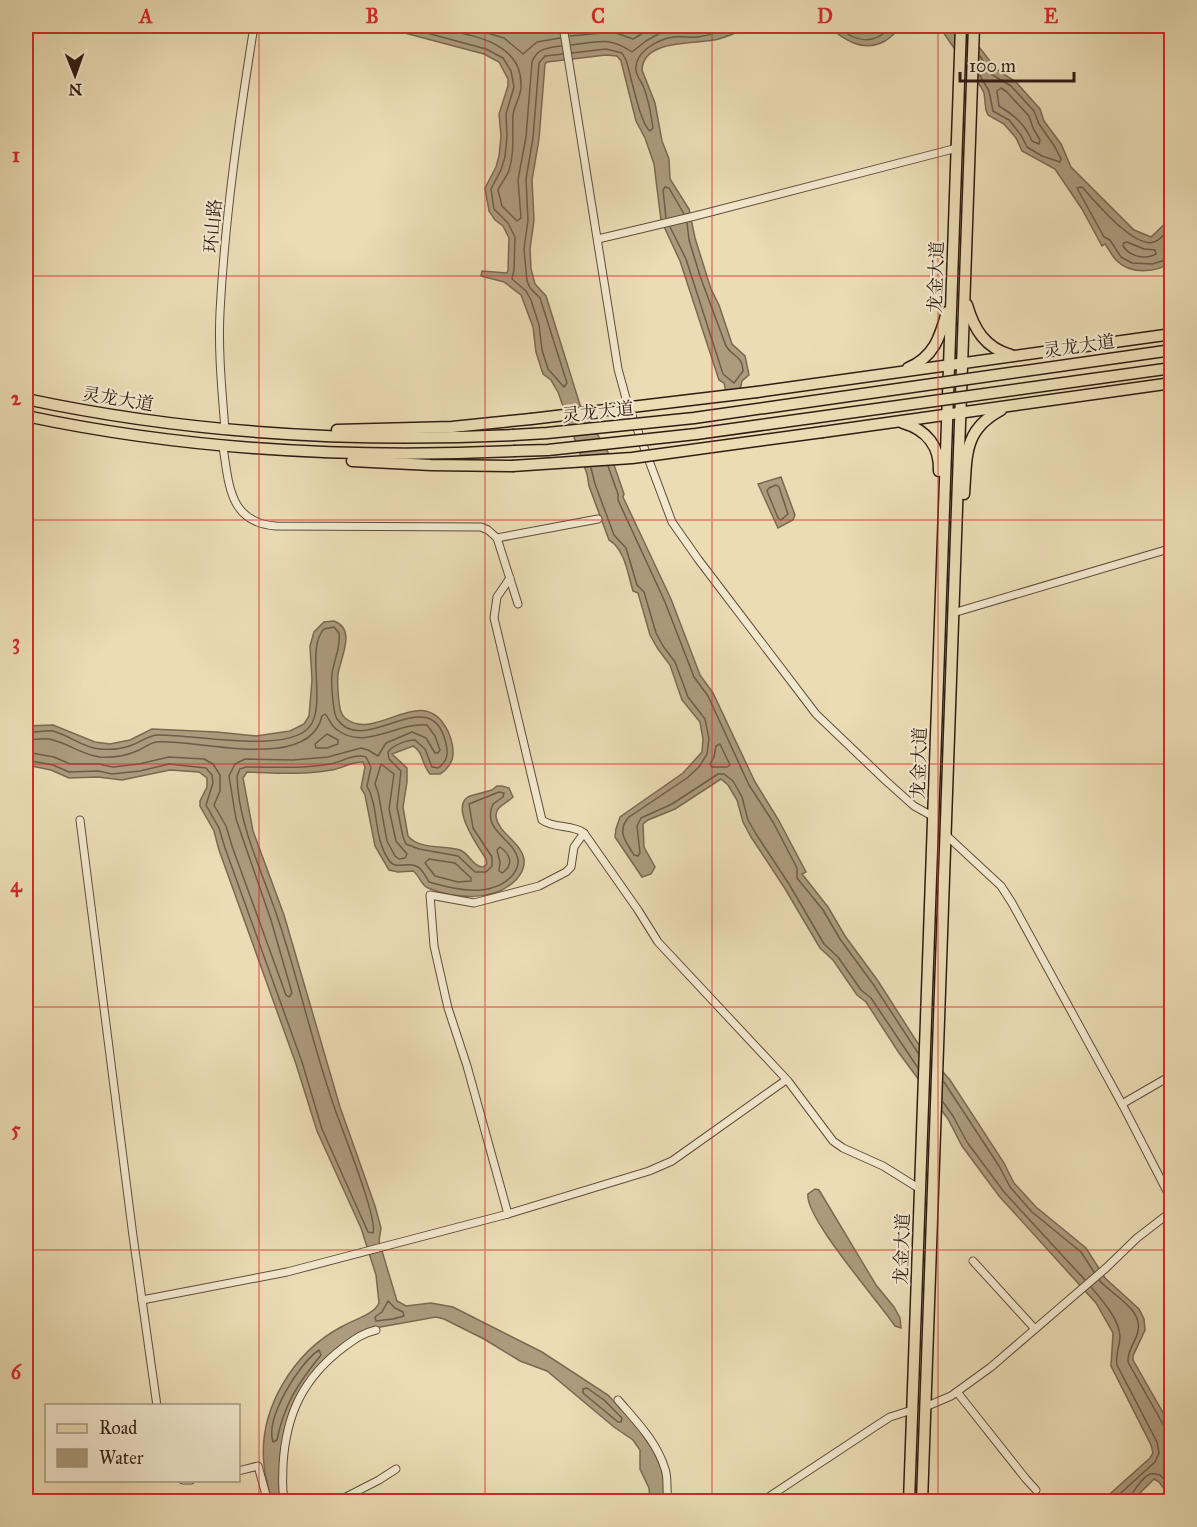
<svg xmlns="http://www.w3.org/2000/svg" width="1197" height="1527" font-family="'IM FELL Great Primer','Noto Serif SC',serif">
<rect width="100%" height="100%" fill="#ebdcb4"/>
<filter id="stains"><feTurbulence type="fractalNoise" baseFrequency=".00333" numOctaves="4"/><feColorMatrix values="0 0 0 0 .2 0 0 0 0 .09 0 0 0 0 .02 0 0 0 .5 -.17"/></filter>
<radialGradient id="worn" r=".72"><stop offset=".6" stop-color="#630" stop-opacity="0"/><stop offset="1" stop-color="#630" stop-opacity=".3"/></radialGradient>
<g fill="#ac9b7d" stroke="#7b6853" stroke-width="1.5">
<path d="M369 26H755C743 30 731 35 719 39 697 45 643 38 642 70L655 103 662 141 669 159 670 179 689 209 695 238 711 289 719 305 732 344 745 356 749 375 742 381 740 390 726 392 724 383 719 380 680 261 661 220 654 164 645 138 636 121 621 61 617 56 606 55 547 62 545 64 539 139 532 180 534 220 530 249 531 269 535 284 546 296 580 405 612 459 624 494 623 497 671 599 700 675 713 693 755 782 778 819 806 872 802 874 828 907 845 936 878 981 917 1042 950 1080 1004 1163 1014 1183 1036 1207 1086 1248 1105 1278 1139 1309 1144 1319 1145 1330 1133 1356V1360L1170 1425 1171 1498 1159 1482 1154 1479 1132 1501H1102L1150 1458 1153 1453 1151 1445 1111 1366 1113 1333 1096 1303 999 1196 962 1146 948 1119 899 1053 866 1002 857 995 833 960 820 948 784 887 751 837 743 822 737 800 728 785 721 779 675 809 648 820 643 824 644 847 655 867 651 874 642 877 615 837 616 829 620 817 683 773 702 752 703 739 700 722 682 700 670 665 658 649 650 635 638 593 633 591C628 575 625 549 609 540L589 486 587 474 558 392 551 380 543 374 536 352 533 327 521 295 504 282 481 276 482 271 507 273 508 270 509 238 503 226 495 220 489 211 485 188 496 167 499 156 501 136 499 114 508 86V79L499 62 484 54 382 27Z"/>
<path d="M828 26H904C897 30 892 37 885 41 863 53 844 40 828 26Z"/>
<path d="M935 26H963L996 69 1016 82 1040 109 1044 121 1061 144 1071 167 1134 230 1151 237 1171 218V262C1157 273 1130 275 1116 260 1112 256 1109 249 1105 244L1102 246 1082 209 1055 169 1022 151 1016 138 1004 124 988 115 986 110 984 93 981 87 943 32Z"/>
<path d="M781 477 795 515 793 520 778 528 758 484Z"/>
<path d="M334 621C357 629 340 659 338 674 337 683 338 693 339 702 340 708 340 714 345 718 375 743 420 684 445 726 450 733 453 744 453 752 454 761 447 770 440 774H430C422 765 423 751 413 746L392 754 407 768V782L403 807 408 836C419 850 445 845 460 850 470 854 472 866 483 867L487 864 486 859C479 848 448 805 470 796L492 790 497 786H502L509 788 513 797C506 804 495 806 496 817 499 834 521 842 524 859 525 868 521 874 516 880 494 902 455 899 428 888 421 885 420 876 413 871L398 872 389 870 375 846 365 795 361 788 365 767 363 762C353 761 343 768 332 770 304 775 275 773 247 772L243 778 253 831 284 915 340 1107 375 1206 381 1228 379 1241 397 1301 406 1306 431 1303 453 1307 542 1352 608 1395 633 1421 655 1451 662 1471 667 1501H650L649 1488 640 1469V1450L633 1440 614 1427 547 1371 520 1361 484 1339 444 1319 436 1317 369 1329 307 1381 282 1447 280 1463V1493L283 1501H272C269 1490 265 1477 264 1465 258 1409 293 1353 341 1327 352 1320 374 1315 379 1303L376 1275 361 1228 317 1131 296 1064 219 850 214 831 200 806V801L207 787V778L199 772 170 770 122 780 98 777 69 778 51 770 26 765V726L53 725 95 742 110 744 130 740 152 729 217 732 256 736 290 731 304 724 309 716 312 680 310 646 314 632 324 622Z"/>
<path d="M815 1189 819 1190 876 1285 894 1307 900 1318 901 1328 895 1326C880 1303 804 1217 808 1194Z"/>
</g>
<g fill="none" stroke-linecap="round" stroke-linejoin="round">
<g stroke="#6e5c48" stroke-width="1.5">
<path d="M401 26 486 49 503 58 511 71 514 87 506 114 507 136 505 157 501 170 491 189 494 209 508 223 515 237 514 270 512 279 526 291 531 300 539 325 542 350 548 369 564 387 567 383 540 298 530 288 527 281 524 249 528 220 526 179 533 138 539 63 545 56 563 54"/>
<path d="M430 26C464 35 521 38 521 84 522 96 514 105 513 115 512 134 515 151 509 170 507 177 501 183 498 190L502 206 517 221 521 218 518 180 526 137 532 62C537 48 548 48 561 46"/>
<path d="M464 26 504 38 523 54 537 42 560 38"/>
<path d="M837 26C856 43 874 46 892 26"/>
<path d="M570 36 613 32 633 39 655 26"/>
<path d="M571 45C598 42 609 36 632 52L646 41 660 33 716 26"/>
<path d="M572 53 606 49 622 53 626 60C631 75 640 124 650 131L653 128C651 114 649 101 644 88 642 82 637 77 636 71 634 51 659 39 674 37 682 36 690 38 698 37 712 35 725 30 738 26"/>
<path d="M979 74 989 91 993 111 1009 120 1021 135 1027 147 1042 156 1060 162 1061 159 1055 147 1039 124 1034 111 1011 86 991 74 980 56"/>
<path d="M1001 88 1006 91 1029 116 1033 128 1040 140 1039 144 1032 141C1025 124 1014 115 999 106L997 91Z"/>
<path d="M666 218 663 190 665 187 669 188 684 214"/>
<path d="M1172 226C1167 231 1161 240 1154 242 1134 249 1095 201 1082 187L1077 188 1104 237 1110 240 1121 257 1132 263 1152 264 1172 258"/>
<path d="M670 227 686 259 723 374 734 383 743 371C742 354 733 358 726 346L700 276 689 240 687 223"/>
<path d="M1127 242 1144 249 1155 250 1156 254C1146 260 1130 257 1123 246L1124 243Z"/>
<path d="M608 466 618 494V500L665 602 694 677 708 696 749 785 773 822 797 868V878L823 910 840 939 873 984 918 1053"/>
<path d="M591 468 595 484 614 535 626 548 637 585 644 592 656 633 663 646 675 662 688 697 705 719 709 739 707 754 699 767 687 778 629 817C616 831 626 842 634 855L638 856 640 853 637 826 641 818 672 804 718 774H724L733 781 742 797 748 820 756 834 789 884 824 944 838 957 861 990 871 998 918 1068"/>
<path d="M776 485 779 487 788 514 781 520 778 518 767 491 769 488Z"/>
<path d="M26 732C34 733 45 730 53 731 69 735 83 748 100 749 111 750 122 749 132 745 141 742 147 736 157 735 189 733 295 757 312 723 325 698 306 648 324 629L334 627 339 633C341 648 334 659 332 674 331 683 332 692 333 701 334 708 334 714 337 719 365 760 435 674 447 749 448 757 444 764 438 768L432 767 425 749 415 740C407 740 393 745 388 752L389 759 401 771 397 807 403 837 406 844 419 849 458 856 475 872H486L492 866V857L473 828 469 804 499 792 504 793 503 797 493 804C481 830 513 838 518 859 519 866 516 871 512 876 490 898 456 890 429 882 426 877 423 870 418 867 407 860 396 872 388 859 373 835 379 807 367 786L371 767 366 757C354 753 342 762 330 764 302 769 274 767 246 767L240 769 237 776C238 824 262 871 277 916 299 980 313 1048 336 1112 343 1132 378 1219 373 1233L368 1232 322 1129 302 1062 225 848 219 828 206 805 213 783 212 775 206 768 169 764 140 771 112 774 98 771 69 772 53 765 26 760"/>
<path d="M327 734 338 740V744L327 748H316L315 744Z"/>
<path d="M26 740C34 740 45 737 53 740 69 744 83 755 100 757 113 758 125 756 137 751 144 748 149 743 157 742 198 739 309 773 322 716L325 714C329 718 331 725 336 729 364 752 397 722 427 725L435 736 440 750 438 753H435L426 738 412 732 386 743 378 756 368 750 361 748 328 757 293 760 245 759 235 764 229 776 236 819 271 920 292 993 289 997 286 995 232 846 226 826 214 805 220 791V775L213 764 204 759 169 757 139 764 113 767 99 764H70L54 757 26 752"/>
<path d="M720 744 730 765 727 767H712L710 764 714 757 716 746Z"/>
<path d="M381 764 394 774 389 809 396 841 407 854 405 858 399 859 395 856 387 841 378 792 375 784Z"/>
<path d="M500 847C511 855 514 865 502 873L499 871 500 862 497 850Z"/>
<path d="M429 859 455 863 471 878V881L458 882 435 876 425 863Z"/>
<path d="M944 1082 999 1166 1010 1187 1032 1212 1081 1252 1094 1272"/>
<path d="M943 1102 953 1116 967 1142 1004 1192 1085 1280"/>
<path d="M1099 1280C1112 1295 1143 1309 1138 1331 1136 1342 1127 1350 1128 1362L1164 1426 1172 1429"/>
<path d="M1091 1287C1102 1300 1119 1319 1120 1336 1120 1346 1115 1355 1117 1365L1157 1442 1159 1453 1155 1462 1111 1502"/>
<path d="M388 1301 395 1308 403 1312 404 1316 393 1319 376 1321 375 1317 382 1312Z"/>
<path d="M319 1350 321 1355C299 1382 284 1404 277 1440L273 1442C265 1418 299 1363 319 1350Z"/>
<path d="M587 1388 604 1400 622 1418 621 1422H618L583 1393V1389Z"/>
<path d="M1129 1502C1130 1494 1143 1477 1150 1474 1155 1473 1156 1474 1160 1475L1172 1488"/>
</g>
<defs>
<g id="street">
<path d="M563 26 618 369 627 402 672 522 698 559 816 714 885 780 914 806 934 817"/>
<path d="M598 239 695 216 957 148"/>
<path d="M225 430C222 391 218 351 220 312 225 216 239 120 254 26"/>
<path d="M223 447C229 484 229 523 276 526L481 527 488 530 497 538 518 604"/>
<path d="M497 538 598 519"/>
<path d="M510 578 497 597 494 618 542 820C554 829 572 824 584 833L638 910 658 942 788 1081 833 1141 843 1148 883 1166 920 1189"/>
<path d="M953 613 1172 548"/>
<path d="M80 820 133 1236 157 1406"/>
<path d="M946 835 1001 886 1012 903 1122 1104 1172 1201"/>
<path d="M1122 1104 1172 1075"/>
<path d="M508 1214 467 1066 448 1008 434 946 430 895 474 903 539 886 566 872 571 867 574 847 584 833"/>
<path d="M973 1261 1035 1329"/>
<path d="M142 1300 287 1272 508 1214 649 1171 672 1161 786 1080"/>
<path d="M957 1392 1026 1479 1036 1490"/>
<path d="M618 1400C636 1421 657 1442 665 1469 669 1480 665 1491 669 1502"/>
<path d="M925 1407 951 1396 991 1367 1106 1268 1137 1238 1172 1211"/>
<path d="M238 1471 258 1466 268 1502"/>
<path d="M183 1480H191"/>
<path d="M285 1502C281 1489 283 1477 283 1465 286 1414 303 1378 344 1347 355 1339 363 1333 376 1330"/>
<path d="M336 1502 379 1480 396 1469"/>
<path d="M761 1502 876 1426 890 1417 912 1410"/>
</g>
<g id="primary">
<path d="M967 305C974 329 985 348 1011 355"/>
<path d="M908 368C934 357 940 337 947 312"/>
<path d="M757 392 1172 334"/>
<path d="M26 399C186 433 349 443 513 435"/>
<path d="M26 416C187 450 349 459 514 451"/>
<path d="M903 423C927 430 940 447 939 471"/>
<path d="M337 430 452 427 531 419"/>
<path d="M823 432 1172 383"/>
<path d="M352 461 431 465 512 466"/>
<path d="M964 494C967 456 963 430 1001 410"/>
<path d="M909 1502 961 26"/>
<path d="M922 1502 974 26"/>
</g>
</defs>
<use href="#street" stroke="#604c3b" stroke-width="9"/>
<use href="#primary" stroke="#311c13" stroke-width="13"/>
<use href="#street" stroke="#f2e8ce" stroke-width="7"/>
<use href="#primary" stroke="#ebdcb4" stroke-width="10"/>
<defs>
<g id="primary-bridge">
<path d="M531 419 757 392"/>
<path d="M513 435 547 433 694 418 1172 350"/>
<path d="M514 451 548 450 696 434 1172 368"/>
<path d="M512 466 632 458 823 432"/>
</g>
</defs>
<use href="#primary-bridge" stroke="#311c13" stroke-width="13" stroke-linecap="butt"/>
<use href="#primary-bridge" stroke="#ebdcb4" stroke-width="10"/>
</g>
<path fill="none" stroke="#d62828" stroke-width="1.5" stroke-opacity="0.55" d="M259 26V1502M485 26V1502M712 26V1502M938 26V1502M26 276H1172M26 520H1172M26 764H1172M26 1007H1172M26 1250H1172"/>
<g text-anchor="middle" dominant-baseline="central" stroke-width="4.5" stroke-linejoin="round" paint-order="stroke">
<g font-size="18" fill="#311c13" stroke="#f2e8ce">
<text transform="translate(213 226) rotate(-85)">环山路</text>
<text transform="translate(936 277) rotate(-88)">龙金大道</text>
<text transform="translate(1079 346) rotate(-8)">灵龙大道</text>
<text transform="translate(118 399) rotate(9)">灵龙大道</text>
<text transform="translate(598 412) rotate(-6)">灵龙大道</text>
<text transform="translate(919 763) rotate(-88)">龙金大道</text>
<text transform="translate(902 1249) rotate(-88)">龙金大道</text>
</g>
</g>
<rect width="1197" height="1527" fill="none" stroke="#ebdcb4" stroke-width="66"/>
<rect x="45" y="1404" width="195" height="78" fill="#f2e8ce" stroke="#a59683" stroke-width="1.5"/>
<rect x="57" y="1424" width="30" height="9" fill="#ebdcb4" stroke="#a59683" stroke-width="1.5"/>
<text x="99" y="1434" font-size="18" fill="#311c13">Road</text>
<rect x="57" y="1449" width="30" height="18" fill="#ac9b7d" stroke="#a59683" stroke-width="1.5"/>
<text x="99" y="1464" font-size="18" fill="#311c13">Water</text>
<g transform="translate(75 75) rotate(179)" stroke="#f2e8ce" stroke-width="4.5" paint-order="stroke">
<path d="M0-4.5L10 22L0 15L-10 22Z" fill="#311c13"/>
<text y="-9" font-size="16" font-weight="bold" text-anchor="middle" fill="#311c13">N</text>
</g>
<path d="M960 72v9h114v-9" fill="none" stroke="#311c13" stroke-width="3"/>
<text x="969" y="72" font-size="18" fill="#311c13" stroke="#f2e8ce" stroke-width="4.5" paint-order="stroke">100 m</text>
<rect x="33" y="33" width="1131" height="1461" fill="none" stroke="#d62828" stroke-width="2"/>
<g font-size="20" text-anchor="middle" font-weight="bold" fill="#d62828">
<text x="146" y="23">A</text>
<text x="372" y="23">B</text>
<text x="598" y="23">C</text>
<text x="825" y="23">D</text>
<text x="1051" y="23">E</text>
<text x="16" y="162">1</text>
<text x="16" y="405">2</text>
<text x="16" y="649">3</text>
<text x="16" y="892">4</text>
<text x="16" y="1136">5</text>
<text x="16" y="1379">6</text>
</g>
<rect width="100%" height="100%" filter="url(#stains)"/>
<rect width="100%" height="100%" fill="url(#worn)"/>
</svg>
